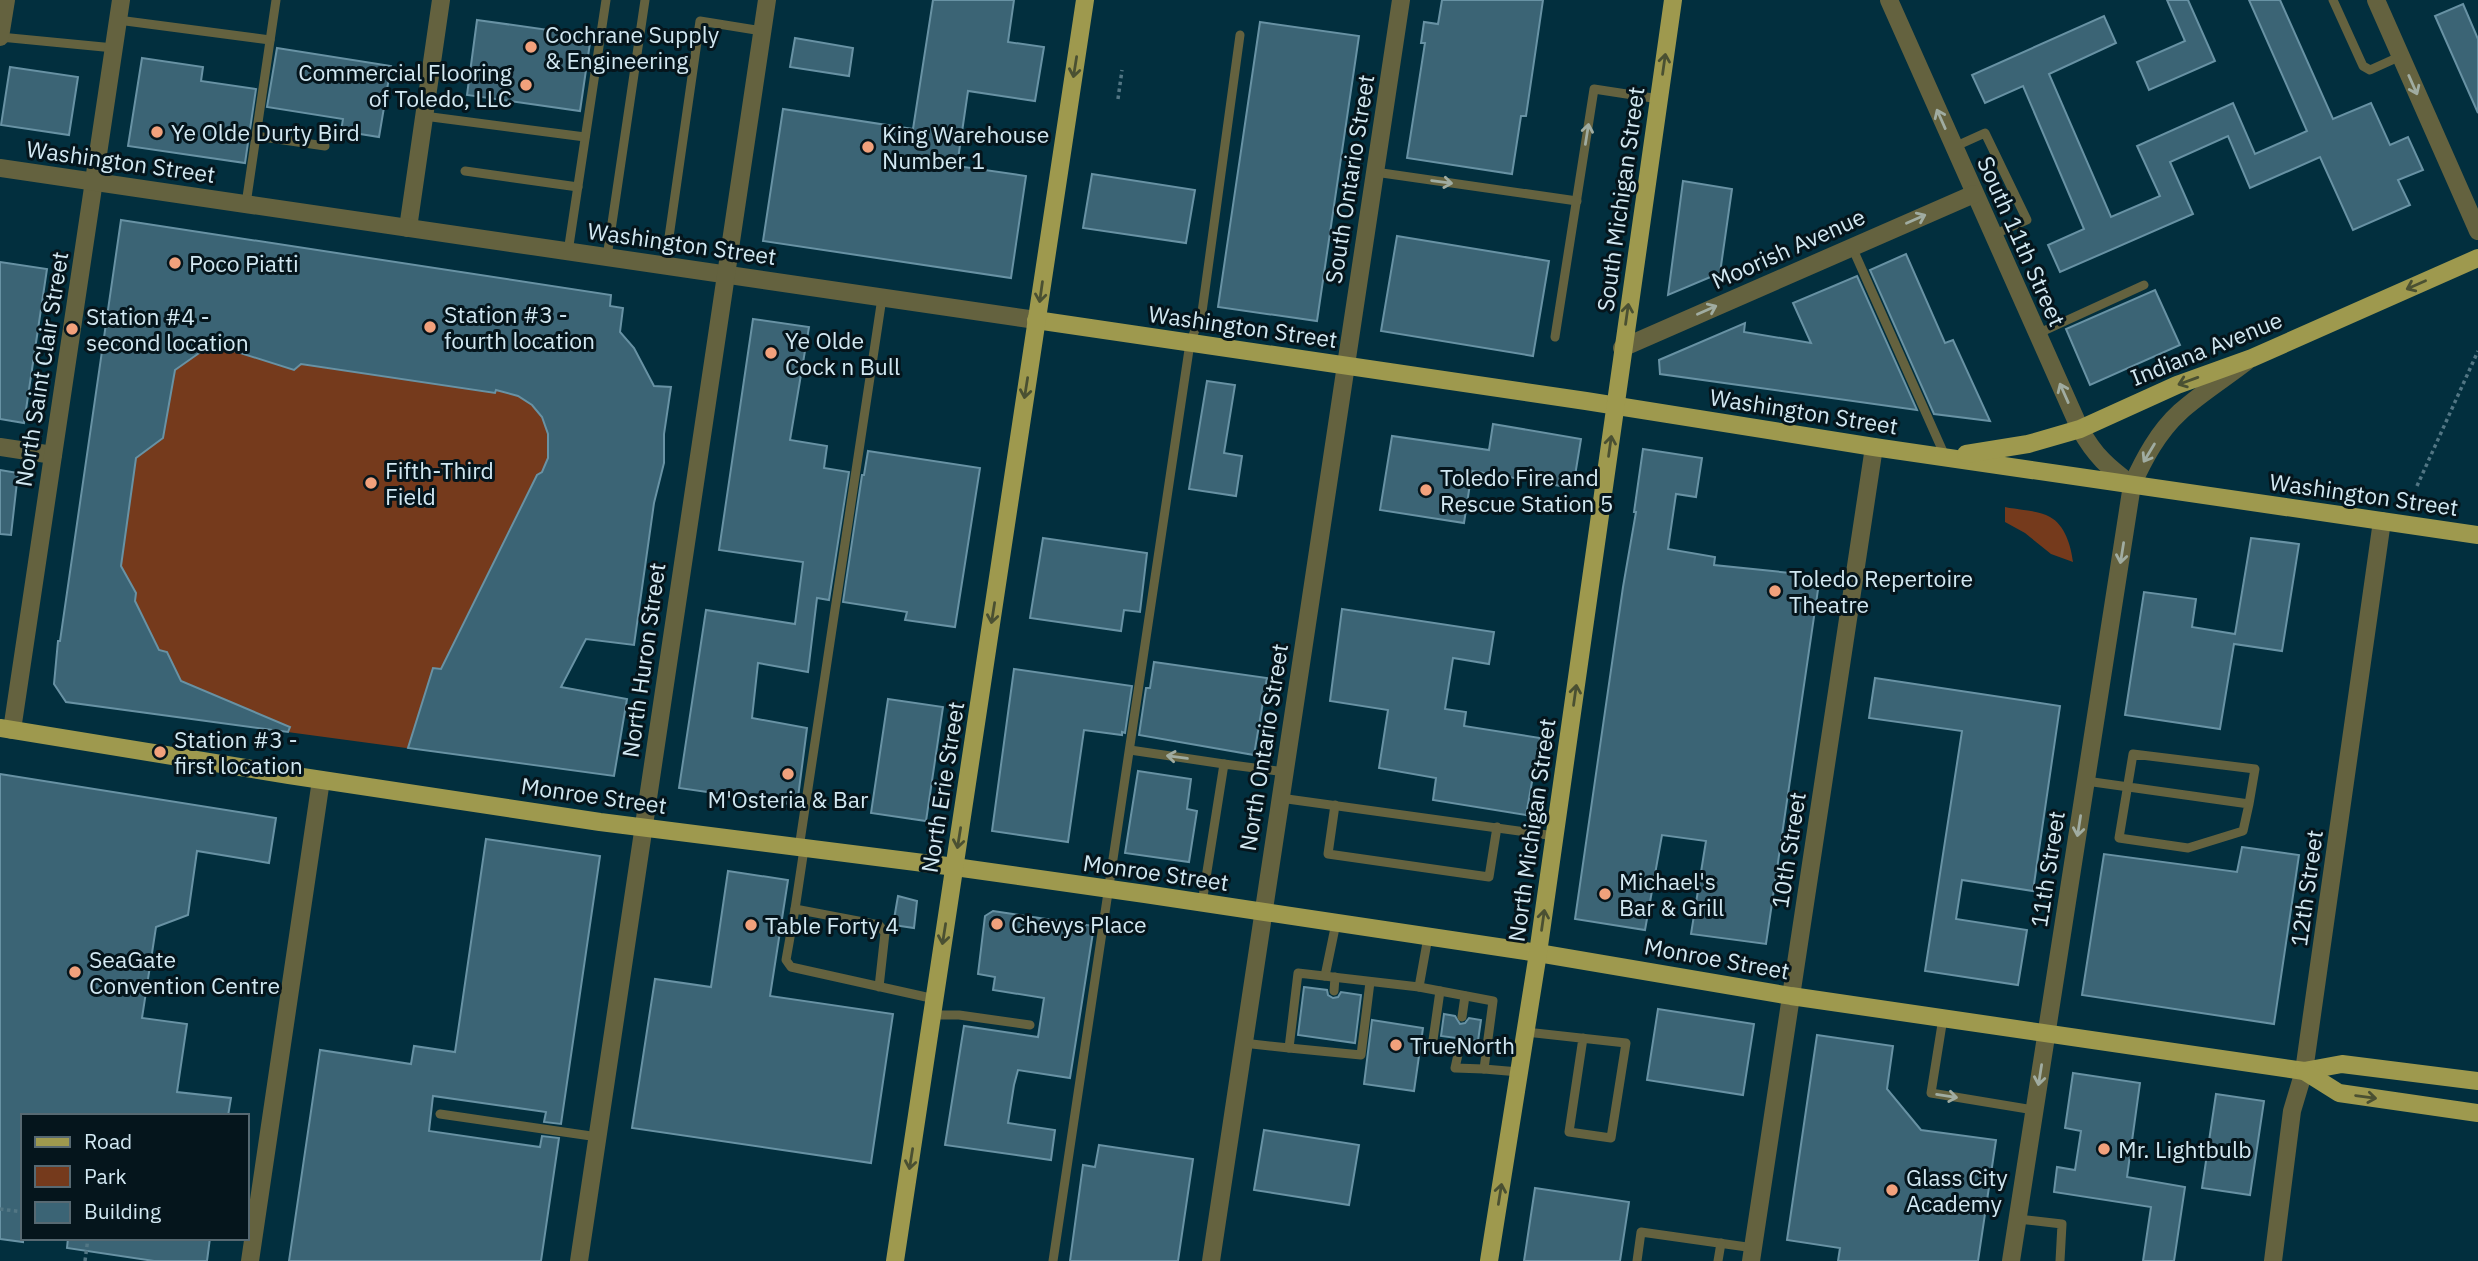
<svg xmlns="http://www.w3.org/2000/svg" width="2478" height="1261" font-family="'IBM Plex Sans',sans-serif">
<rect width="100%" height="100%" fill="#022f3e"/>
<g fill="#753a1c">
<path d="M121 220 611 295 610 306 623 308 621 322 611 321 634 348 654 386 671 387 664 434V463L654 503 634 645 586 639 554 701 567 709 570 688 627 699 614 776 66 702 54 684 93 413 149 421Z"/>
<path d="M2005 507C2018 510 2038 510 2050 517 2065 525 2071 546 2073 562L2051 554 2025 533 2005 522Z"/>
</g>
<g fill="#3b6475" stroke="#6892a4" stroke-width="2">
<path d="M933 0H1014L1008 42 1044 47 1035 101 968 91 957 166 1026 176 1011 278 763 241 783 109 913 129Z"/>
<path d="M1442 0H1543L1526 116H1521L1512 174 1407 158 1425 43H1421L1424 22 1438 24Z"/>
<path d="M2167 0H2188L2215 61 2149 90 2137 62 2185 41Z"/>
<path d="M2249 0H2280L2333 119 2371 103 2390 145 2408 137 2423 170 2398 180 2410 205 2353 230 2320 157 2250 188 2228 136 2170 162 2193 214 2060 272 2048 245 2084 229 2023 86 1985 103 1972 75 2104 16 2116 43 2049 74 2111 217 2160 196 2137 146 2233 103 2255 154 2307 131Z"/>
<path d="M2463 4 2478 39V113L2435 16Z"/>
<path d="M477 20 591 36 580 111 467 95Z"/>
<path d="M1260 22 1359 36 1317 321 1218 307Z"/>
<path d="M795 38 853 48 849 76 790 67Z"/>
<path d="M277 48 391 66 379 137 341 131 343 119 267 107Z"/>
<path d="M142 58 203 67 201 81 256 89 245 163 128 146Z"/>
<path d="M10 67 78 77 69 135 1 125Z"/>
<path d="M1092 174 1195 190 1186 243 1083 228Z"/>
<path d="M1683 181 1732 189 1720 273 1668 295Z"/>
<path d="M121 220 611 295 610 306 623 308 620 332 634 348 654 386 671 387 664 434V463L654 503 634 645 586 639 561 687 627 699 614 776 408 748 433 668 441 669 537 475 542 472 548 458V434L542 417 532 405 518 396 496 390 495 393 301 364 294 370 212 344 175 370 163 438 136 458 121 566 136 593 135 601 159 650 167 652 181 681 290 727 288 732 66 702 54 684 58 641H60Z"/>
<path d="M1397 236 1549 261 1533 356 1381 331Z"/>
<path d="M1906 254 1945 343 1953 340 1990 421 1934 414 1870 270Z"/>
<path d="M0 262 47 269 24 423 0 419Z"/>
<path d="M1857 276 1917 410 1660 374 1659 360 1745 323 1744 332 1811 343 1793 303Z"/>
<path d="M2155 290 2180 345 2090 385 2066 329Z"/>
<path d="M753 319 809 327 790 440 827 446 824 468 849 472 829 600 817 598 808 672 758 663 752 718 807 728 797 805 679 788 706 610 795 624 803 562 719 550Z"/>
<path d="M1207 381 1235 385 1224 453 1242 456 1236 496 1189 489Z"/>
<path d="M1493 424 1581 439 1573 488 1472 471 1464 523 1380 510 1392 436 1489 450Z"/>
<path d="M1643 449 1702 458 1696 497 1676 494 1668 549 1715 557 1714 565 1820 576 1766 944 1691 934 1706 841 1662 835 1645 930 1575 919 1623 587 1636 512H1634Z"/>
<path d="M868 451 980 468 955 627 905 620 907 612 843 602 862 475H864Z"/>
<path d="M0 470 18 473 11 535 0 534Z"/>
<path d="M1043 538 1147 553 1140 612 1124 610 1121 631 1030 618Z"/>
<path d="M2251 538 2299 544 2282 651 2234 644 2220 729 2125 715 2144 592 2196 599 2192 627 2235 634Z"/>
<path d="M1342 609 1494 632 1489 664 1453 658 1445 709 1466 712 1464 726 1540 738 1526 815 1433 800 1436 778 1379 768 1388 710 1330 701Z"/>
<path d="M1154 662 1267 678 1254 755 1139 735 1146 688H1150Z"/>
<path d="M1014 669 1132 686 1125 733 1122 732V735L1084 730 1068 842 992 831Z"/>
<path d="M1875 678 2060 706 2033 891 1962 880 1956 919 2027 930 2018 985 1925 971 1962 731 1869 718Z"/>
<path d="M888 699 943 707 926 821 871 813Z"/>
<path d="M1138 771 1191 779 1187 809 1197 811 1189 862 1125 853Z"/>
<path d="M0 774 276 818 269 863 197 851 188 915 156 927 142 1018 187 1024 177 1092 231 1098 228 1116H23V1242L0 1239Z"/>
<path d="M486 839 600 856 561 1124 544 1122 546 1112 433 1096 429 1131 540 1147 542 1136 559 1138 541 1261H289L320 1050 411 1064 414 1046 455 1052Z"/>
<path d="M2242 847 2299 855 2274 1024 2082 995 2104 854 2237 872Z"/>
<path d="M728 871 788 880 770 996 893 1014 871 1163 632 1128 655 979 711 987Z"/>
<path d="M898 896 917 901 914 928 893 925Z"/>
<path d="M993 911 1094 926 1070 1078 1018 1070 1014 1085 1008 1123 1055 1130 1051 1160 945 1145 964 1026 1038 1037 1044 998 993 990 995 977 978 974 985 916Z"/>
<path d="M1304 987 1327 990 1328 995 1333 998 1338 997 1341 992 1361 995 1355 1043 1298 1035Z"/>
<path d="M1658 1009 1754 1024 1743 1095 1647 1080Z"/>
<path d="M1444 1014 1455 1016 1460 1024 1465 1023 1469 1018 1481 1020 1478 1041 1441 1036Z"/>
<path d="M1372 1020 1423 1028 1414 1091 1364 1084Z"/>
<path d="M1817 1035 1893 1046 1887 1089 1921 1130 1996 1140 1978 1261H1838L1840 1248 1787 1240Z"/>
<path d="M2073 1073 2140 1083 2127 1177 2185 1187 2174 1261H2143L2151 1207 2054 1192 2057 1167 2075 1170 2081 1131 2065 1128Z"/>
<path d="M2216 1094 2264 1101 2250 1195 2202 1188Z"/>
<path d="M1264 1130 1359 1145 1349 1205 1254 1190Z"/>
<path d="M1099 1145 1193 1159 1178 1261H1070L1083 1165 1095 1167Z"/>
<path d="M1535 1188 1629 1202 1620 1261H1524Z"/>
<path d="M68 1238H210L207 1261H154L67 1248Z"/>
</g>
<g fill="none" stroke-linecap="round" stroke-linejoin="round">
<g stroke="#527684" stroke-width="3.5" stroke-dasharray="3.5 3.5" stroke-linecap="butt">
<path d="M1118 99 1122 70"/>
<path d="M2417 486 2478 351"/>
<path d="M0 1209 23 1212"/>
<path d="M85 1261 88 1238"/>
</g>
<g stroke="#64623f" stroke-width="9">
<path d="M2333 0 2363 66 2370 70 2401 56"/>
<path d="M118 20 270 40"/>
<path d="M0 37 114 48"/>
<path d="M424 116 585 137"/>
<path d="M256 136 325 146"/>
<path d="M1954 147 1985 133 2027 220 1993 235"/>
<path d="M465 171 578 187"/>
<path d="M1375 172 1577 201"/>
<path d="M246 204 276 0"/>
<path d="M1852 247 1945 456"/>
<path d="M568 252 606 0"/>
<path d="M607 257 645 0"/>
<path d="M665 265 700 21 762 31"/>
<path d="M2037 334 2144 285"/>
<path d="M1555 337 1594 89 1659 99"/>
<path d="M1130 750 1224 764"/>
<path d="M2086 781 2249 804 2255 769 2133 754 2119 838 2188 848 2243 831 2249 804"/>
<path d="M1280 798 1555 836"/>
<path d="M1335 805 1328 854 1489 877 1497 827"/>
<path d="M799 848 882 298"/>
<path d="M1202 903 1224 764 1285 772"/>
<path d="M795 909 804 849"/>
<path d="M1325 976 1336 923"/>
<path d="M879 987 885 933 879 925 795 909 786 960 791 967 935 999"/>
<path d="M1419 987 1493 1001 1484 1069 1519 1072"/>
<path d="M1334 991 1335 977"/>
<path d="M1440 991 1432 1047 1459 1050 1455 1068 1484 1069"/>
<path d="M932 1015H959L1030 1025"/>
<path d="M1462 1017 1465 996"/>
<path d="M1943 1018 1931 1093 2034 1110"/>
<path d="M1526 1032 1626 1043 1611 1138 1569 1132 1583 1038"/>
<path d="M1243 1043 1289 1048 1298 973 1419 987 1428 937"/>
<path d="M1289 1048 1361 1055 1370 982"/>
<path d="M440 1114 598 1137"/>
<path d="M2018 1219 2062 1224 2060 1261"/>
<path d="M1053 1261 1190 343 1202 312 1240 35"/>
<path d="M1637 1261 1641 1232 1754 1248"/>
<path d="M1718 1261 1721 1243"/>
</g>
<g stroke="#64623f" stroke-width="18">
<path d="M1889 0 2080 429C2095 456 2108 467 2132 485"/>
<path d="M2376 0 2478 231"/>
<path d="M0 37 6 0"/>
<path d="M408 228 441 0"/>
<path d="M1622 348 1974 194"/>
<path d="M0 447 53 455"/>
<path d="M12 730 121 0"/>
<path d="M250 1261 321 780"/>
<path d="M1211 1261 1401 0"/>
<path d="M1751 1261 1874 447"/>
<path d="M2273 1261 2292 1111 2304 1071 2382 521"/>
</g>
<g stroke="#64623f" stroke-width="18">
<path d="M0 168 1036 320"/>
<path d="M579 1261 767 0"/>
<path d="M2011 1261 2132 485C2144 459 2158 432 2180 412 2200 394 2224 379 2246 362"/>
</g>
<g stroke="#9e994e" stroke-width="18">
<path d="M1036 320 1586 401 1874 447 2478 535"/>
<path d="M1966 454 2028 444 2080 429 2177 385 2252 358 2478 258"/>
<path d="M0 728 289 775 600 822 955 867 1145 894 1538 953 1791 996 2304 1071 2342 1064 2478 1081"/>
<path d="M2304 1071 2339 1093 2478 1113"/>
<path d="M895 1261 1085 0"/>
<path d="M1489 1261 1538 953 1673 0"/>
</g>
</g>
<defs><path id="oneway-shaft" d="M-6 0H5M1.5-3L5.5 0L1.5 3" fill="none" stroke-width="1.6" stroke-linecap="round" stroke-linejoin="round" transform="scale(1.75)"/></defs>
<g stroke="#4a5032">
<use href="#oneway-shaft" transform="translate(1664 64) rotate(-82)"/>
<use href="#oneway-shaft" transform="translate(1075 67) rotate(99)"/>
<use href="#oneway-shaft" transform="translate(2416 285) rotate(156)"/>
<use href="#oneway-shaft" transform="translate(1041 292) rotate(98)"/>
<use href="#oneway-shaft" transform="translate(1627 314) rotate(-82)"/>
<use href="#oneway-shaft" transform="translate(2188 381) rotate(160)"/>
<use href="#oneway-shaft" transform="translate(1026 388) rotate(99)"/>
<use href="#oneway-shaft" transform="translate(1610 446) rotate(-82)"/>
<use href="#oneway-shaft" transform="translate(993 613) rotate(99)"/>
<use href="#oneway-shaft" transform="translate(1575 695) rotate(-82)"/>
<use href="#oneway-shaft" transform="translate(959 838) rotate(99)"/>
<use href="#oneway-shaft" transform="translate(1543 920) rotate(-82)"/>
<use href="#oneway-shaft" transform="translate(944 934) rotate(99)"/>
<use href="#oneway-shaft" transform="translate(2366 1097) rotate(8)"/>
<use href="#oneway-shaft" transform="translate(911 1159) rotate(99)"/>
<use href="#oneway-shaft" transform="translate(1500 1194) rotate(-81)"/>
</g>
<g stroke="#a0aca1">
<use href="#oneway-shaft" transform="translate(2413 85) rotate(66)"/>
<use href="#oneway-shaft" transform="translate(1941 119) rotate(-114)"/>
<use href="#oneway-shaft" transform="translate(1587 134) rotate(-81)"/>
<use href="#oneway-shaft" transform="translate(1442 182) rotate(8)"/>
<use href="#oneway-shaft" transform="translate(1916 219) rotate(-24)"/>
<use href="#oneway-shaft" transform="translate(1707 310) rotate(-24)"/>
<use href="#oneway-shaft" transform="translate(2064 393) rotate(-114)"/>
<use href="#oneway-shaft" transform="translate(2149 453) rotate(121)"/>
<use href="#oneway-shaft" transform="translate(2122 553) rotate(99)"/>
<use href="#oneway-shaft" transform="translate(1177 757) rotate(-172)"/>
<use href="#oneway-shaft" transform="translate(2079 826) rotate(99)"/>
<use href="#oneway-shaft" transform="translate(2040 1075) rotate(99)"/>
<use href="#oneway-shaft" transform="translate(1947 1096) rotate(9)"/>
</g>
<g fill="#f1a17c" stroke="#05151c" stroke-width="2.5">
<circle cx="531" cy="47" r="7"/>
<circle cx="526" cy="85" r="7"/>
<circle cx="157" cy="132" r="7"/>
<circle cx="868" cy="147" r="7"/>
<circle cx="175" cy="263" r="7"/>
<circle cx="430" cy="327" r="7"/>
<circle cx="72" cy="329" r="7"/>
<circle cx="771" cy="353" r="7"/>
<circle cx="371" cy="483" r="7"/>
<circle cx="1426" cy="490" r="7"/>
<circle cx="1775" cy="591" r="7"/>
<circle cx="160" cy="752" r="7"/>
<circle cx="788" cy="774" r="7"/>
<circle cx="1605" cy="894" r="7"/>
<circle cx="997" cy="924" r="7"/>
<circle cx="751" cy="925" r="7"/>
<circle cx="75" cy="972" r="7"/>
<circle cx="1396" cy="1045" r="7"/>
<circle cx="2104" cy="1149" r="7"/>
<circle cx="1892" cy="1190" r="7"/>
</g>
<g text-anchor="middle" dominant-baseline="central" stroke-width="6" stroke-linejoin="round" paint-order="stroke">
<g font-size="23" fill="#d2e8f2" stroke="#05151c" text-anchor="start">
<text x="545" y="34">Cochrane Supply<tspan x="545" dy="26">&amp; Engineering</tspan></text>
<text x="512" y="72" text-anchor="end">Commercial Flooring<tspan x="512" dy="26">of Toledo, LLC</tspan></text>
<text x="171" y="132">Ye Olde Durty Bird</text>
<text x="882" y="134">King Warehouse<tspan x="882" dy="26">Number 1</tspan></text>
<text x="189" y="263">Poco Piatti</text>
<text x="444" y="314">Station #3 -<tspan x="444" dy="26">fourth location</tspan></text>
<text x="86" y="316">Station #4 -<tspan x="86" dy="26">second location</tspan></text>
<text x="785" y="340">Ye Olde<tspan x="785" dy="26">Cock n Bull</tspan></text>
<text x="385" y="470">Fifth-Third<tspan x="385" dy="26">Field</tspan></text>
<text x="1440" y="477">Toledo Fire and<tspan x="1440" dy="26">Rescue Station 5</tspan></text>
<text x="1789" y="578">Toledo Repertoire<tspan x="1789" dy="26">Theatre</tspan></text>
<text x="174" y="739">Station #3 -<tspan x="174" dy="26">first location</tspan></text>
<text x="788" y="799" text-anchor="middle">M'Osteria &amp; Bar</text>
<text x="1619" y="881">Michael's<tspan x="1619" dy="26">Bar &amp; Grill</tspan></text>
<text x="1011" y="924">Chevys Place</text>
<text x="765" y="925">Table Forty 4</text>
<text x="89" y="959">SeaGate<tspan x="89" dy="26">Convention Centre</tspan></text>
<text x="1410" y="1045">TrueNorth</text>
<text x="2118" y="1149">Mr. Lightbulb</text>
<text x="1906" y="1177">Glass City<tspan x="1906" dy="26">Academy</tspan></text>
</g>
<g font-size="23" fill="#d2e8f2" stroke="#05151c">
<text transform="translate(121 161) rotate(8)">Washington Street</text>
<text transform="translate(1349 179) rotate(-81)">South Ontario Street</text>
<text transform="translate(1620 199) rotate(-82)">South Michigan Street</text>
<text transform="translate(2022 241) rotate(66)">South 11th Street</text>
<text transform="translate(682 243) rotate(8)">Washington Street</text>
<text transform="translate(1788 248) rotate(-24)">Moorish Avenue</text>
<text transform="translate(1243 326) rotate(8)">Washington Street</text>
<text transform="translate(2206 348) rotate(-22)">Indiana Avenue</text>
<text transform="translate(41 369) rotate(-81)">North Saint Clair Street</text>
<text transform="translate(1804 411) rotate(9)">Washington Street</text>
<text transform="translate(2364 494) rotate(8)">Washington Street</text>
<text transform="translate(643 660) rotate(-82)">North Huron Street</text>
<text transform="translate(1263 747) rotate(-81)">North Ontario Street</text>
<text transform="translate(942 787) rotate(-81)">North Erie Street</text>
<text transform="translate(594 795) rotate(8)">Monroe Street</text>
<text transform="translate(1531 830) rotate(-82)">North Michigan Street</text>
<text transform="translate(1788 850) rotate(-81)">10th Street</text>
<text transform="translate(2047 869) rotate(-81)">11th Street</text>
<text transform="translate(1156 872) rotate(8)">Monroe Street</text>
<text transform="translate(2306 888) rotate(-82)">12th Street</text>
<text transform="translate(1717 958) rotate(10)">Monroe Street</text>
</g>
</g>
<rect x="21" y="1114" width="228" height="126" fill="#05151c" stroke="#576972" stroke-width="2"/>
<rect x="35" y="1137" width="35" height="10" fill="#9e994e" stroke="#576972" stroke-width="2"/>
<text x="84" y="1149" font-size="21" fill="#d2e8f2">Road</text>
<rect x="35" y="1166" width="35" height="21" fill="#753a1c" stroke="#576972" stroke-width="2"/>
<text x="84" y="1184" font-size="21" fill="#d2e8f2">Park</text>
<rect x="35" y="1202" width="35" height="21" fill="#3b6475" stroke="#576972" stroke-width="2"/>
<text x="84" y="1219" font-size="21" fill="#d2e8f2">Building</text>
</svg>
